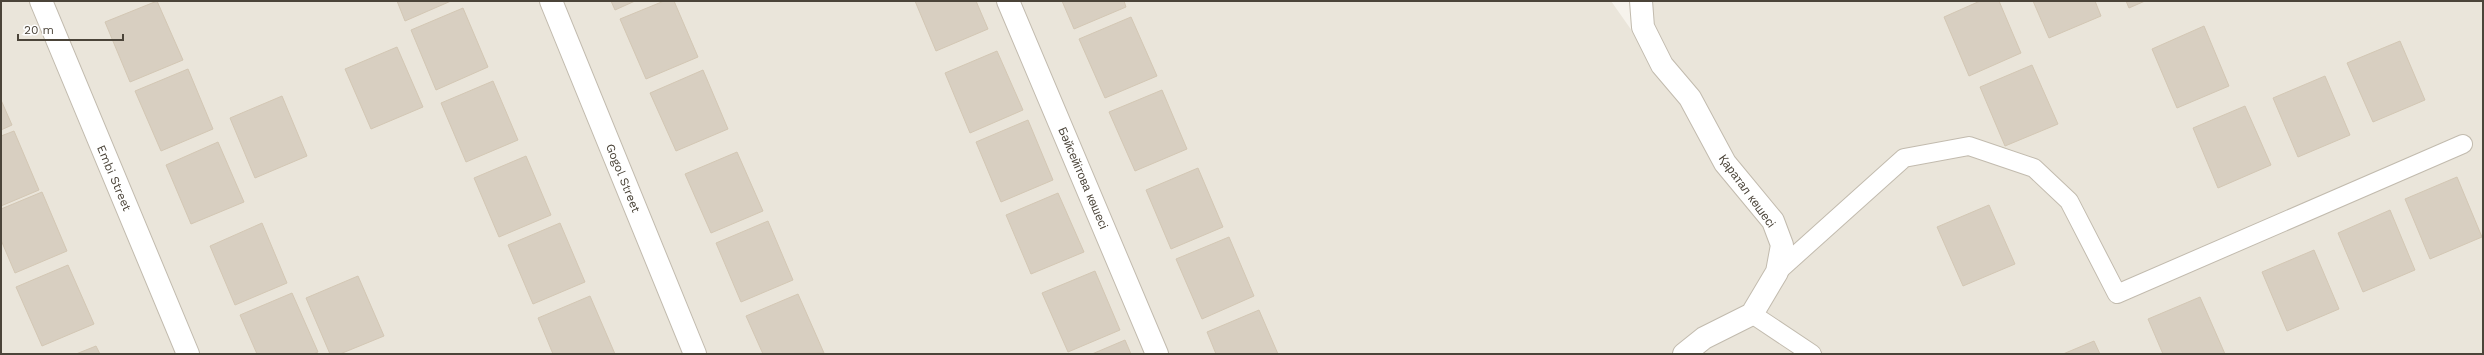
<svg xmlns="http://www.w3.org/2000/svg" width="2484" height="355" font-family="'Work Sans',sans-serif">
<rect width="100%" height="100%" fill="#f6f3ec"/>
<path fill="#eae5da" d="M1 1H1611L1722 159 1641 1H2483V354H1Z"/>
<g fill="#d8cfc1" stroke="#d3c7b4">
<path d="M157 1 183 60 130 82 105 22Z"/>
<path d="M397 1H451L405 21Z"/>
<path d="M611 1H635L615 10Z"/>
<path d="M664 1H674L698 57 646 79 620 19Z"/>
<path d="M915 1H976L988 29 936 51Z"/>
<path d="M1062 1H1124L1126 7 1074 29Z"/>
<path d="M1980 1H1999L2021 53 1969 76 1944 17Z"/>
<path d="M2033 1H2095L2101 16 2049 38Z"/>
<path d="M2126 1H2145L2129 8Z"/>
<path d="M463 8 488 67 436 90 411 30Z"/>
<path d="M1131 17 1157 76 1105 98 1079 39Z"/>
<path d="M2204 26 2229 86 2177 108 2152 49Z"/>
<path d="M2400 41 2425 100 2373 122 2347 63Z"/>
<path d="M397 47 423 107 371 129 345 69Z"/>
<path d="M997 51 1023 110 970 133 945 73Z"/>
<path d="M2032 65 2058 124 2005 146 1980 87Z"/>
<path d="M188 69 213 129 161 151 135 91Z"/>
<path d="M703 70 728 129 676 151 650 93Z"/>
<path d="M2325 76 2350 135 2298 157 2273 98Z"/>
<path d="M493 81 518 140 466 162 441 103Z"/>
<path d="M1162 90 1187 149 1135 171 1109 112Z"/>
<path d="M282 96 307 156 255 178 230 118Z"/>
<path d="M1 100 12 125 1 130Z"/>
<path d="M2245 106 2271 165 2218 188 2193 128Z"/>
<path d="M1028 120 1053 180 1001 202 976 142Z"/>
<path d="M14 131 39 190 1 206V136Z"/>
<path d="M218 142 244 202 191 224 166 165Z"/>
<path d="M737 152 763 211 711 233 685 174Z"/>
<path d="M526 156 551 215 499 237 474 178Z"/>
<path d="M1198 168 1223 227 1171 249 1146 190Z"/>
<path d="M2457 177 2482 237 2430 259 2405 199Z"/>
<path d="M42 192 67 251 15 273 1 240V209Z"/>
<path d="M1058 193 1084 252 1031 274 1006 215Z"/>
<path d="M1989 205 2015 264 1963 286 1937 227Z"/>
<path d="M2390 210 2415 270 2363 292 2338 233Z"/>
<path d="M768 221 793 280 741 302 716 243Z"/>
<path d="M262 223 287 283 235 305 210 246Z"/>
<path d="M560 223 585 282 533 304 508 245Z"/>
<path d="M1229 237 1254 296 1202 319 1176 259Z"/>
<path d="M2314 250 2339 309 2287 331 2262 272Z"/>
<path d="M68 265 94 324 42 346 16 287Z"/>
<path d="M1095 271 1120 330 1068 352 1042 293Z"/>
<path d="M358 276 384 336 340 354H330L306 298Z"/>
<path d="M292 293 318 352 313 354H257L240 315Z"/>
<path d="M798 294 824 353 763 354 746 316Z"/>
<path d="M590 296 615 354H553L538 318Z"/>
<path d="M2200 297 2225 354H2163L2148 319Z"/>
<path d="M1259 310 1278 354H1216L1207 332Z"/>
<path d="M1125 340 1131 354H1092Z"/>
<path d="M2094 341 2100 354H2063Z"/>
<path d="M96 346 100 354H76Z"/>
</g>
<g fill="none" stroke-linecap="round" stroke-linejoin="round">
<defs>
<g id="lane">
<path d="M1777 272 1904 158 1969 146 2034 168 2069 201 2117 294 2463 144"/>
<path d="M1752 314 1812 354"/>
</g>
<g id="street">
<path d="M41 1 188 354"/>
<path d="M551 1 695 354"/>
<path d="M1008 1 1157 354"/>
<path d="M1641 1 1643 27 1662 65 1690 98 1725 163 1773 221 1782 245 1777 272 1752 314 1704 338 1684 354"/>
</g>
</defs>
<use href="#lane" stroke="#c2bbae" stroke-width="20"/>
<use href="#street" stroke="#c2bbae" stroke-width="24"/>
<use href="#lane" stroke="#fff" stroke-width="18"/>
<use href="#street" stroke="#fff" stroke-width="22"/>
</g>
<g text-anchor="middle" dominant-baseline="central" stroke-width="3" stroke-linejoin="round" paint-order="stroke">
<g font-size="12" fill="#4b4439" stroke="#fff">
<text transform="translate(114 178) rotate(67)">Embi Street</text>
<text transform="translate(623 178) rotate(68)">Gogol Street</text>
<text transform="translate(1083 178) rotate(67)">Бәйсейітова көшесі</text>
<text transform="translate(1747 191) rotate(54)">Қаратал көшесі</text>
</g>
</g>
<rect width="2484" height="355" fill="none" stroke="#4b4439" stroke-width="4"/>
<path d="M18 34v6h105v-6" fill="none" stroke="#4b4439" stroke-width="2"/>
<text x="24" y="34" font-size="12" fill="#4b4439" stroke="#ffffff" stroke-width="3" paint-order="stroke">20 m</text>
</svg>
